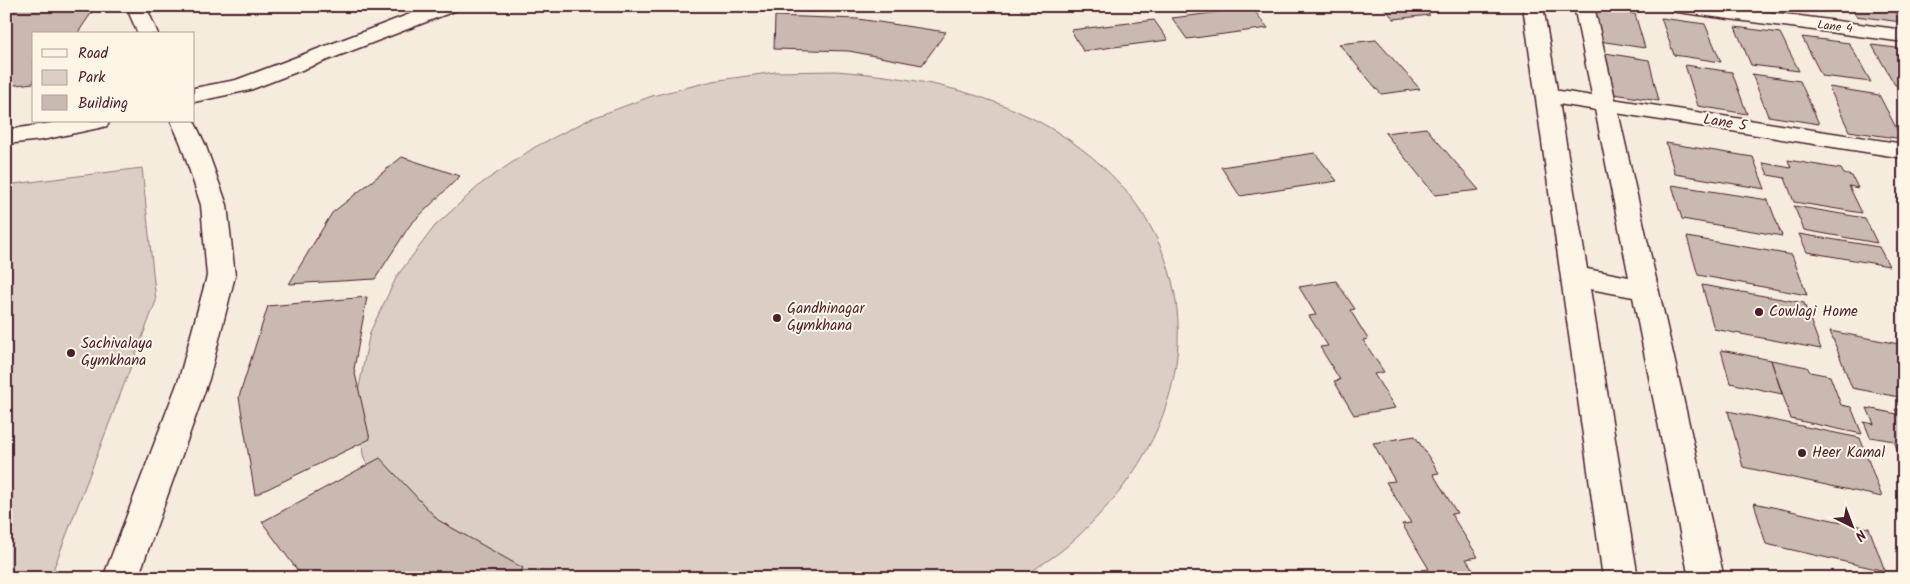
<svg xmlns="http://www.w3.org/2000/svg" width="1910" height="584" font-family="Kalam,sans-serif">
<rect width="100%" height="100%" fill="#f5ecde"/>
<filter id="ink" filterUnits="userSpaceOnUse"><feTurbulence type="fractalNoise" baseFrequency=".02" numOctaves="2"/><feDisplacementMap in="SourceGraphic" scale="10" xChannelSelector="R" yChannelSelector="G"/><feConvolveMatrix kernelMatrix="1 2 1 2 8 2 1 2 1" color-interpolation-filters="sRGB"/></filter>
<g filter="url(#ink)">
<g fill="#dbcec4" stroke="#927678">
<path d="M836 71C914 77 990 91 1057 132 1190 214 1216 363 1123 487 1111 503 1082 534 1066 547 1053 558 1036 568 1021 578H442L388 516 363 455 358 392 370 332 397 276 435 226 482 183 535 147 592 118 652 96 713 81 775 72Z"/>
<path d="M142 168 156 301 50 578H6V185Z"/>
</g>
<g fill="#cab9b1" stroke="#4a1f2b">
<path d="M6 6H96L77 34H34V83L6 86Z"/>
<path d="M1019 6H1058L1059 8 1022 12Z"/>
<path d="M1382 6H1421L1430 15 1394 19Z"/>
<path d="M1850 6H1891L1901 22 1856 16Z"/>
<path d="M1252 8 1268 28 1187 39 1172 18Z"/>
<path d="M1590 8 1635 14 1645 48 1599 41Z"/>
<path d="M775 16 858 19 946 32 922 65 849 51 774 49Z"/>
<path d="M1661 18 1705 24 1721 62 1674 55Z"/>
<path d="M1154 20 1168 40 1083 51 1071 30Z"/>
<path d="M1735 27 1780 33 1799 71 1751 65Z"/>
<path d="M1802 37 1849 43 1871 82 1822 76Z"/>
<path d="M1376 40 1420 89 1381 94 1339 44Z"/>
<path d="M1872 45 1904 49V86L1895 85Z"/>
<path d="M1605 53 1649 60 1659 101 1614 94Z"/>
<path d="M1685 65 1732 72 1747 114 1698 106Z"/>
<path d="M1752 74 1800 81 1819 124 1768 116Z"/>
<path d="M1829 87 1879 95 1902 139 1849 131Z"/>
<path d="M1426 128 1479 190 1435 195 1385 133Z"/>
<path d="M1666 143 1753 157 1765 189 1675 174Z"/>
<path d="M1315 153 1337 181 1240 196 1221 167Z"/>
<path d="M402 157 460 176 410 225 375 279 289 284 332 213Z"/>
<path d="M1788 160 1841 169 1844 174 1852 176 1858 188 1849 186 1862 213 1794 202 1785 178 1768 175 1763 163 1791 168Z"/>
<path d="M1672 185 1768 200 1782 236 1682 219Z"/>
<path d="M1794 206 1865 218 1877 243 1804 230Z"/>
<path d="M1799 234 1879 247 1889 266 1807 252Z"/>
<path d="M1687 237 1792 255 1807 295 1698 275Z"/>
<path d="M1336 281 1355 309 1350 310 1368 339 1363 340 1384 372 1374 374 1395 408 1354 415 1334 381 1340 380 1320 347 1328 346 1309 316 1316 315 1299 287Z"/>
<path d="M1702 285 1804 303 1821 349 1714 329Z"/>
<path d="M367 297 354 369 370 439 255 495 239 397 268 306Z"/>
<path d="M1830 331 1904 345V398L1852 388Z"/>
<path d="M1721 350 1771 360 1782 394 1730 383Z"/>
<path d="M1771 360 1807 367 1810 372 1830 376 1841 405 1851 407 1862 434 1791 419Z"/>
<path d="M1867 408 1897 414 1895 409 1904 410V467L1894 441 1870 437 1864 422 1874 424Z"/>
<path d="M1728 411 1860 438 1882 497 1743 467Z"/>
<path d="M1415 436 1439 473 1433 474 1457 513 1451 514 1478 557 1466 559 1478 578H1425L1421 570 1429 569 1402 524 1411 523 1386 482 1395 481 1373 443Z"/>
<path d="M380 458 438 520 523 568 517 578H303L262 522Z"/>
<path d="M1754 503 1869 528 1885 571 1766 544Z"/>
</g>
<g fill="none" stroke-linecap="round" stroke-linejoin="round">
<defs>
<g id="street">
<path d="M1667 6H1725L1904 30V42L1677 12 1670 10Z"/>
<path d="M1547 89 1904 144V158L1539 101 1536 96 1539 91Z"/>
</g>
<g id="secondary">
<path d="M126 6H146L158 34H138Z"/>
<path d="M431 6H460L457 10 250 90 194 102V88L236 80Z"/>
<path d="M1523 6H1543L1587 269 1629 277 1574 6H1594L1724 578H1689L1633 297 1590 289 1638 578H1603Z"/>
<path d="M65 121H110L107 126 99 128 42 140 6 144V130Z"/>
<path d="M171 121H194L205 144 227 205 235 276 209 379 138 578H103L179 379 207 276 201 205 181 144Z"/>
</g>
</defs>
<use href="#street" stroke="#4a1f2b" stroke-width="3"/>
<use href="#secondary" stroke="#4a1f2b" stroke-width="3"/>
<use href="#street" fill="#fcf5e5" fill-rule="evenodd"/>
<use href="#secondary" fill="#fcf5e5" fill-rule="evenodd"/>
</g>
</g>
<g fill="#4a1f2b" stroke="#fcf5e5" stroke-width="2">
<circle cx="1759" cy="312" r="5"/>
<circle cx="777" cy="318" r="5"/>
<circle cx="71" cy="353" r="5"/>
<circle cx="1802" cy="453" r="5"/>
</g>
<g text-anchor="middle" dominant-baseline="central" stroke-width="4" stroke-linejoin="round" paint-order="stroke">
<g font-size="12" fill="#4a1f2b" stroke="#fcf5e5">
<text transform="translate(1835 27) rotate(7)">Lane 4</text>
</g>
<g font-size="15" fill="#4a1f2b" stroke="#fcf5e5">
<text transform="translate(1725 123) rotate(9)">Lane 5</text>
</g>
<g font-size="15" fill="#4a1f2b" stroke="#fcf5e5" text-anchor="start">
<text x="787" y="309">Gandhinagar<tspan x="787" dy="17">Gymkhana</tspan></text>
<text x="1769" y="312">Cowlagi Home</text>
<text x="81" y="344">Sachivalaya<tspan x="81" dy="17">Gymkhana</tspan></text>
<text x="1812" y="453">Heer Kamal</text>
</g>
</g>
<rect width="1910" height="584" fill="none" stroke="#fcf5e5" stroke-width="25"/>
<rect x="12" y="12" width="1885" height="559" fill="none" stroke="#4a1f2b" stroke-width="2" filter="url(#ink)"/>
<rect x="32" y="32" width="162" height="90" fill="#fcf5e5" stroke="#b59f9b"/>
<rect x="42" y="49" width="25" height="8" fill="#fcf5e5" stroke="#b59f9b"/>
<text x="78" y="58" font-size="15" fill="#4a1f2b">Road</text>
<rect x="42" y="70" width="25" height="15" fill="#dbcec4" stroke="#b59f9b"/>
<text x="78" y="82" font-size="15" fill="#4a1f2b">Park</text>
<rect x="42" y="95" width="25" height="15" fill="#cab9b1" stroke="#b59f9b"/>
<text x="78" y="108" font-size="15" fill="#4a1f2b">Building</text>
<g transform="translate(1852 526) rotate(138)" stroke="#fcf5e5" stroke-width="4" paint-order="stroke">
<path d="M0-4L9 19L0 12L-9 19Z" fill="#4a1f2b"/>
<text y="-8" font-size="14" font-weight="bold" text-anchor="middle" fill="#4a1f2b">N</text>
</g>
</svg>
